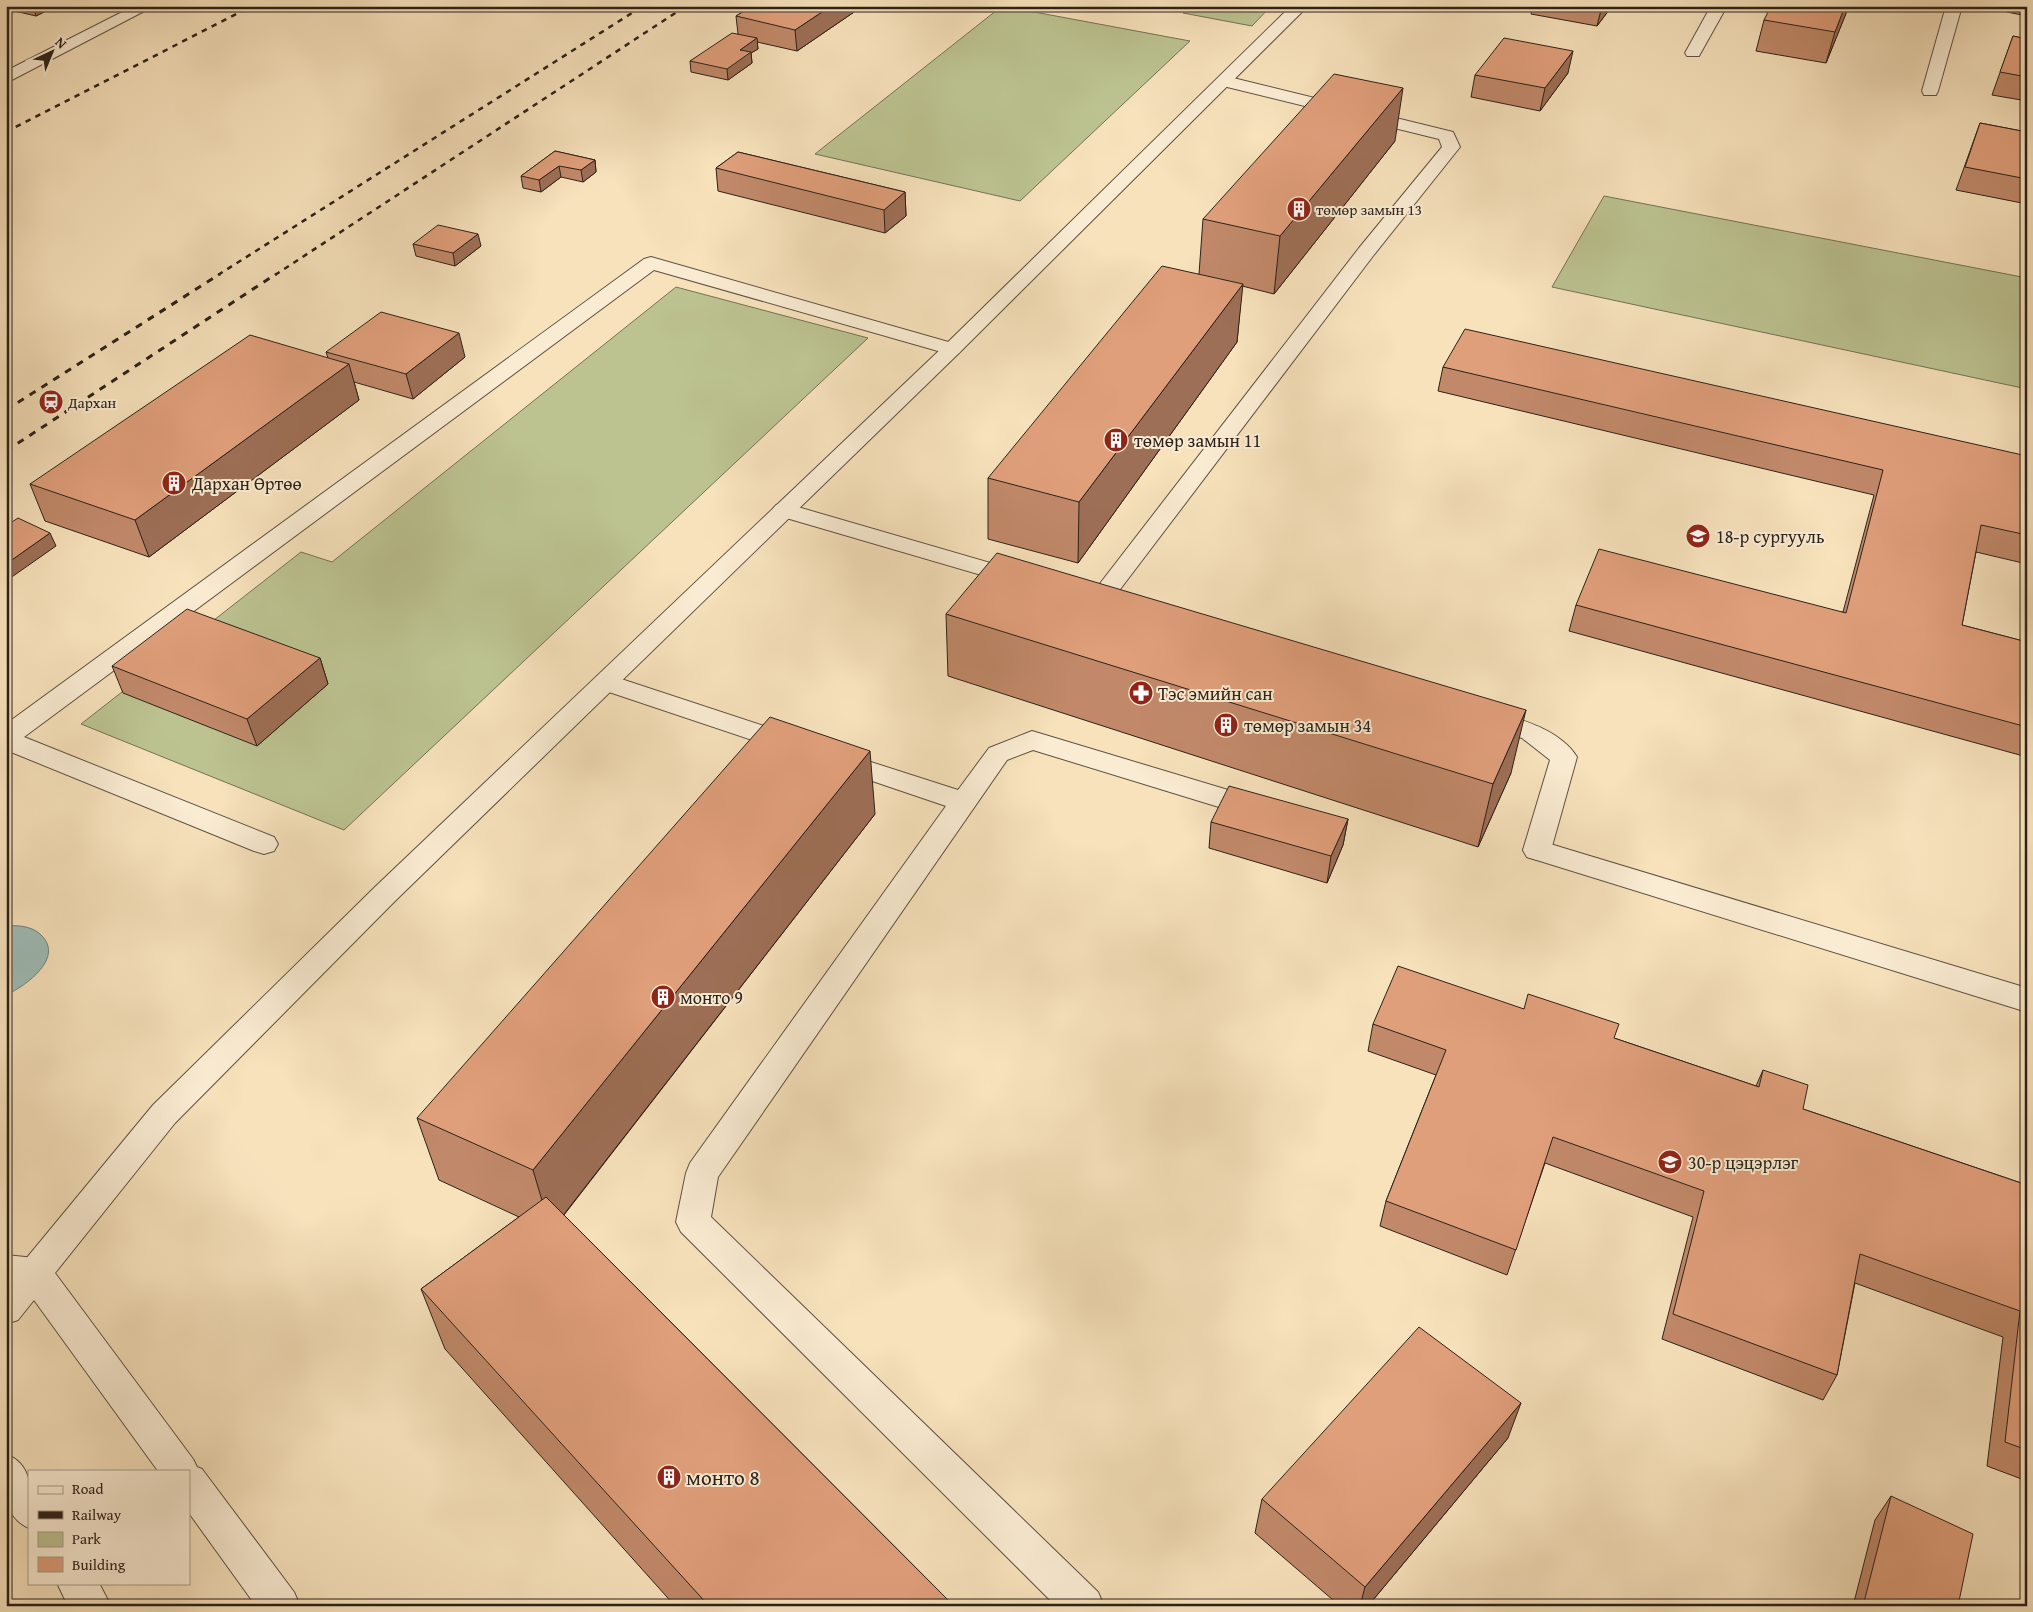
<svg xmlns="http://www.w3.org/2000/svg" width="2033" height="1612" font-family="'Gentium Book Plus',serif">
<rect width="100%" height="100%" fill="#f7e2bc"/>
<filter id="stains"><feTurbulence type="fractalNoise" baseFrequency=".004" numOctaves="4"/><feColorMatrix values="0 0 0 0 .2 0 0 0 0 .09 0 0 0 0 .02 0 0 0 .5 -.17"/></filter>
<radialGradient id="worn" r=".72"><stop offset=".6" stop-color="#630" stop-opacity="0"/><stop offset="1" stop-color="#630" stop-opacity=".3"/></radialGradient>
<g fill="#bcc391" stroke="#747255">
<path d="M1002 6 1190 41 1020 201 815 154Z"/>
<path d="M1190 6H1271L1252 26 1183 13Z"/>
<path d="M1604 196 2027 278V389L1552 287Z"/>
<path d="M676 287 868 338 344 830 81 724 301 552 332 562Z"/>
</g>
<path fill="#9ebcb7" stroke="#707e78" d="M6 926C18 925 31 926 40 934 66 957 26 986 6 995Z"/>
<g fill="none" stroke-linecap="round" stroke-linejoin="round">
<defs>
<g id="lane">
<path d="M1711 6H1727L1699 56H1687L1685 53Z"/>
<path d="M1946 6H1962L1938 91 1936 95H1924L1922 91Z"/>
<path d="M1225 76 1453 132 1460 147 1373 256 1112 600 1122 603 1125 608 1122 613C1110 616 1092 613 1085 603L1359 248 1442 147 1439 139 1219 85 1217 81 1219 77Z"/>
<path d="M651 257 959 345 962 349 959 353 952 355 945 353 654 270 24 737 274 837 278 844 274 851 264 854 254 851 6 750V724L644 259Z"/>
<path d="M784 503 1028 574 1031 579 1028 584 1019 586 776 515 772 510 776 505Z"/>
<path d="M606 674 800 738 804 744 800 750 791 753 597 688 593 682 597 676Z"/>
<path d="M1485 709C1516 718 1559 728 1577 757L1551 850 1547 857 1537 860 1527 857 1523 850 1550 760 1522 738 1476 724 1472 718 1476 712Z"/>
<path d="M1032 731 1268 802 1272 809 1268 816 1258 819 1033 750 1007 760 718 1177 711 1217 1098 1592 1104 1606H1056L681 1232 676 1222 686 1173 690 1163 946 806 828 766 824 760 828 754 837 751 846 754 958 790 989 748Z"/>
<path d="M6 1255 35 1258 47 1262 52 1273 47 1284 35 1288 6 1285Z"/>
</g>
<g id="street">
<path d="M134 6H154L6 83V71Z"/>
<path d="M1291 6H1308L959 353 395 901 175 1123 55 1273 193 1459 197 1467 202 1469 294 1592 300 1606H256L189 1513V1471H158L34 1300 18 1320 6 1324V1283L153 1105 375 887 945 345Z"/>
<path d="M1537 840 2027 988V1012L1527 857 1523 850 1527 843Z"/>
<path d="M6 1454C38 1467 29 1500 29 1528 0 1516 6 1483 6 1454Z"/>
<path d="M57 1583H99L111 1606H68Z"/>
</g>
</defs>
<use href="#lane" stroke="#5f5142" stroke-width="2"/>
<use href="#street" stroke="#5f5142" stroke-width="2"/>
<use href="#lane" fill="#faecd3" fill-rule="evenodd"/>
<use href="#street" fill="#faecd3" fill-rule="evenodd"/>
<g stroke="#2c2119" stroke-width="2.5" stroke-dasharray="5.5 5.5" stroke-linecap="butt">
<path d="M6 132 252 6"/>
<path d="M218 275 643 6"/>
<path d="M275 275 686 6"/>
</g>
<g stroke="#2c2119" stroke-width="3" stroke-dasharray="7 7" stroke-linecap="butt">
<path d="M6 410 220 274"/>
<path d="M6 451 276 274"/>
</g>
</g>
<g fill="#c1896a" stroke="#2c2119">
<path d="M6 6H56L36 16 6 9Z"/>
<path d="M752 6H857V10L797 51 757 42 758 49 751 53 752 63 728 80 691 72 690 61 738 34 736 16Z"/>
<path d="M1533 6H1612L1597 26 1531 14Z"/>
<path d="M1849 6 1826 63 1756 51 1764 20Z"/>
<path d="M2009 6H2027V16L2007 12Z"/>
<path d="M2013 36 2027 39V101L1992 95Z"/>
<path d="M1568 73 1540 111 1471 97 1475 75Z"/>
<path d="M1980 123 2027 132V204L1956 190Z"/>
<path d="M1395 141 1274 294 1242 286 1237 342 1078 563 988 539V478L1199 274 1203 219Z"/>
<path d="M555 151 595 160 596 172 583 182 561 177 541 192 523 188 521 176Z"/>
<path d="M738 152 905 192 906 216 885 233 718 191 716 168Z"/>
<path d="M413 244 481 246 455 266 416 256Z"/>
<path d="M326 352 465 357 413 399 354 382 359 400 149 557 45 521 30 484 328 358Z"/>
<path d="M1443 367 2027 456V564L1976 552 1962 625 2027 642V757L1569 631 1576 605 1843 612 1874 495 1438 391Z"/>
<path d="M946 614 1511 773 1478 847 948 676Z"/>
<path d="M320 658 328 684 257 746 123 693 112 666Z"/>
<path d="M875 814 564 1215 954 1606H675L445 1349 421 1289 519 1217 439 1180 417 1118Z"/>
<path d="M1348 819 1343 845 1327 883 1209 848 1211 822Z"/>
<path d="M1524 1009 1614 1038 1756 1086 1763 1070 1803 1109 2027 1185V1481L1987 1466 2003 1337 1855 1283 1837 1375 1823 1400 1662 1339 1693 1217 1545 1163 1507 1275 1380 1226 1386 1201 1436 1075 1368 1051 1373 1024Z"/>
<path d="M1508 1438 1368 1606H1340L1255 1533 1262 1499Z"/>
<path d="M1891 1496 1958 1606H1853L1875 1520Z"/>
</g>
<g fill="#9d6f56" stroke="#2c2119">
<path d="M33 6H56L36 16Z"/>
<path d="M831 6H857V10L797 51 795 30Z"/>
<path d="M1602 6H1612L1597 26Z"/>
<path d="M1845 6H1849L1826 63 1835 32Z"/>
<path d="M757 38 758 49 751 53 752 63 728 80 727 69 740 50Z"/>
<path d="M1573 51 1568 73 1540 111 1545 88Z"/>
<path d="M1403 88 1395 141 1274 294 1280 236Z"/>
<path d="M595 160 596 172 583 182 581 170Z"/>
<path d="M559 166 561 177 541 192 539 180Z"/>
<path d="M905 192 906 216 885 233 884 210Z"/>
<path d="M478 234 481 246 455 266 453 253Z"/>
<path d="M1243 284 1237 342 1078 563 1079 502Z"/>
<path d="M459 333 465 357 413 399 406 374Z"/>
<path d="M349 364 359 400 149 557 135 520Z"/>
<path d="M50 533 56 546 6 581V564Z"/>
<path d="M320 658 328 684 257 746 247 719Z"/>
<path d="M1526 710 1511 773 1478 847 1493 784Z"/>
<path d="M870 751 875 814 551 1231 533 1170Z"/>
<path d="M1348 819 1343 845 1327 883 1331 856Z"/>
<path d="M1521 1403 1508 1438 1368 1606H1360L1365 1587Z"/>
</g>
<g fill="#e09f7b" stroke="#2c2119">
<path d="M752 6H831L795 30 736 16Z"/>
<path d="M1771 6H1845L1835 32 1764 20Z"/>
<path d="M732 33 757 38 740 50 751 52 727 69 690 61Z"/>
<path d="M2013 36 2027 39V77L2000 72Z"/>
<path d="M1504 38 1573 51 1545 88 1475 75Z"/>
<path d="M1334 74 1403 88 1280 236 1203 219Z"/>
<path d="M1980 123 2027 132V179L1965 167Z"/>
<path d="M555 151 595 160 581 170 559 166 539 180 521 176Z"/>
<path d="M738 152 905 192 884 210 716 168Z"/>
<path d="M438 225 478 234 453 253 413 244Z"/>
<path d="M1162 266 1243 284 1079 502 988 478Z"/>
<path d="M381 312 459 333 406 374 326 352Z"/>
<path d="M1465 329 2027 456V535L1981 525 1962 625 2027 642V727L1576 605 1599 549 1846 613 1883 470 1443 367Z"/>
<path d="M250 335 349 364 135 520 30 484Z"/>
<path d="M18 518 50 533 6 564V526Z"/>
<path d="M997 553 1526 710 1493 784 946 614Z"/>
<path d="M187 609 320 658 247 719 112 666Z"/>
<path d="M770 717 870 751 533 1170 417 1118Z"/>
<path d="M1229 786 1348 819 1331 856 1211 822Z"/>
<path d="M1398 966 1524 1009 1528 994 1619 1024 1614 1038 1759 1087 1763 1070 1808 1085 1803 1109 2027 1185V1450L2005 1442 2020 1311 1860 1254 1837 1375 1673 1314 1704 1191 1553 1137 1516 1250 1386 1201 1446 1050 1373 1024Z"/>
<path d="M546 1197 954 1606H709L421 1289Z"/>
<path d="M1419 1327 1521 1403 1365 1587 1262 1499Z"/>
<path d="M1891 1496 1973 1534 1958 1606H1863Z"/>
</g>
<defs>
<symbol id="building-disc" viewBox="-11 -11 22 22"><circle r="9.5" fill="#8f2418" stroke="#faecd3"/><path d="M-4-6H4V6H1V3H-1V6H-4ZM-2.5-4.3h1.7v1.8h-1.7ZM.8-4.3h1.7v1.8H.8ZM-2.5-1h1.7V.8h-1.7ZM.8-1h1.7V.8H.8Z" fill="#fff"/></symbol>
<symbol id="station-disc" viewBox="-11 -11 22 22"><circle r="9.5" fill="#8f2418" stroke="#faecd3"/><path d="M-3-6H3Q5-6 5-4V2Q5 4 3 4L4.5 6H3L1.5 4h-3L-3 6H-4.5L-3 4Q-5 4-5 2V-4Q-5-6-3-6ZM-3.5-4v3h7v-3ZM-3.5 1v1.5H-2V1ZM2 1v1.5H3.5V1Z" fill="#fff"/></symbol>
<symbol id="school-disc" viewBox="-11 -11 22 22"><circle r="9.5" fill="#8f2418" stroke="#faecd3"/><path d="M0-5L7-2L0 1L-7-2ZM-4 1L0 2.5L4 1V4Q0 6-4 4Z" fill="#fff"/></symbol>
<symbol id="pharmacy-disc" viewBox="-11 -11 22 22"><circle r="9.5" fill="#8f2418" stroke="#faecd3"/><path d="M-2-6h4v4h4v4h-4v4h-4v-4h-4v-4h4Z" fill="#fff"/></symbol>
</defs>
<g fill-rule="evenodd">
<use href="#building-disc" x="1285" y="195" width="28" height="28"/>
<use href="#station-disc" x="37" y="388" width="28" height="28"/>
<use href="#building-disc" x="1102" y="426" width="28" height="28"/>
<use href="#building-disc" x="160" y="469" width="28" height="28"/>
<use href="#school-disc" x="1684" y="522" width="28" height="28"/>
<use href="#pharmacy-disc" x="1127" y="679" width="28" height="28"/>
<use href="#building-disc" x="1212" y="711" width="28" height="28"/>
<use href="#building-disc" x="649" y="983" width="28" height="28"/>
<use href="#school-disc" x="1656" y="1148" width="28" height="28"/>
<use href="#building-disc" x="655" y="1463" width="28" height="28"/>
</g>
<g text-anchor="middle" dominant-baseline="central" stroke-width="4" stroke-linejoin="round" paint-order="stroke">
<g font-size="15" fill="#2c2119" stroke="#faecd3" text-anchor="start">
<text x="1316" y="209">төмөр замын 13</text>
<text x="68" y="402">Дархан</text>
</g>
<g font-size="18" fill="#2c2119" stroke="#faecd3" text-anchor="start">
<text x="1134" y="440">төмөр замын 11</text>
<text x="192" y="483">Дархан Өртөө</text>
<text x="1716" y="536">18-р сургууль</text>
<text x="1158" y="693">Тэс эмийн сан</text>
<text x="1244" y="725">төмөр замын 34</text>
<text x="680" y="997">монто 9</text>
<text x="1688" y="1162">30-р цэцэрлэг</text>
</g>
<g font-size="21" fill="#2c2119" stroke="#faecd3" text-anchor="start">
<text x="686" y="1477">монто 8</text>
</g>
</g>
<rect width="2033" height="1612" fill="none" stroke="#f7e2bc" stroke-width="25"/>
<rect x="8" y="8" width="2018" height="1597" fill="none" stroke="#2c2119" stroke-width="2.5"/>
<rect x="12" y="12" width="2008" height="1587" fill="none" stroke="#2c2119"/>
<rect x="28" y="1470" width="162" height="115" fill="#faecd3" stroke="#a89b89"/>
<rect x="38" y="1486" width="25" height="8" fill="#faecd3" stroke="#a89b89"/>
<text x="72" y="1494" font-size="15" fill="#2c2119">Road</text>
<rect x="38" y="1511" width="25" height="8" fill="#2c2119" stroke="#a89b89"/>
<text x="72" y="1520" font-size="15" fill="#2c2119">Railway</text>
<rect x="38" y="1532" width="25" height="15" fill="#bcc391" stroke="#a89b89"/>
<text x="72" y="1544" font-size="15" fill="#2c2119">Park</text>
<rect x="38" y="1557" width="25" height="15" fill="#e09f7b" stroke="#a89b89"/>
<text x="72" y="1570" font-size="15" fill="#2c2119">Building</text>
<g transform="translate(52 52) rotate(44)" stroke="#faecd3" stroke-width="4" paint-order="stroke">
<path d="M0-4L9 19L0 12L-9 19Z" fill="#2c2119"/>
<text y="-8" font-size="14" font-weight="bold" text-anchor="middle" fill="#2c2119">N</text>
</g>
<rect width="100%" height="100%" filter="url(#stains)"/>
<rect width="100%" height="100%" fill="url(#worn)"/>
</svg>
